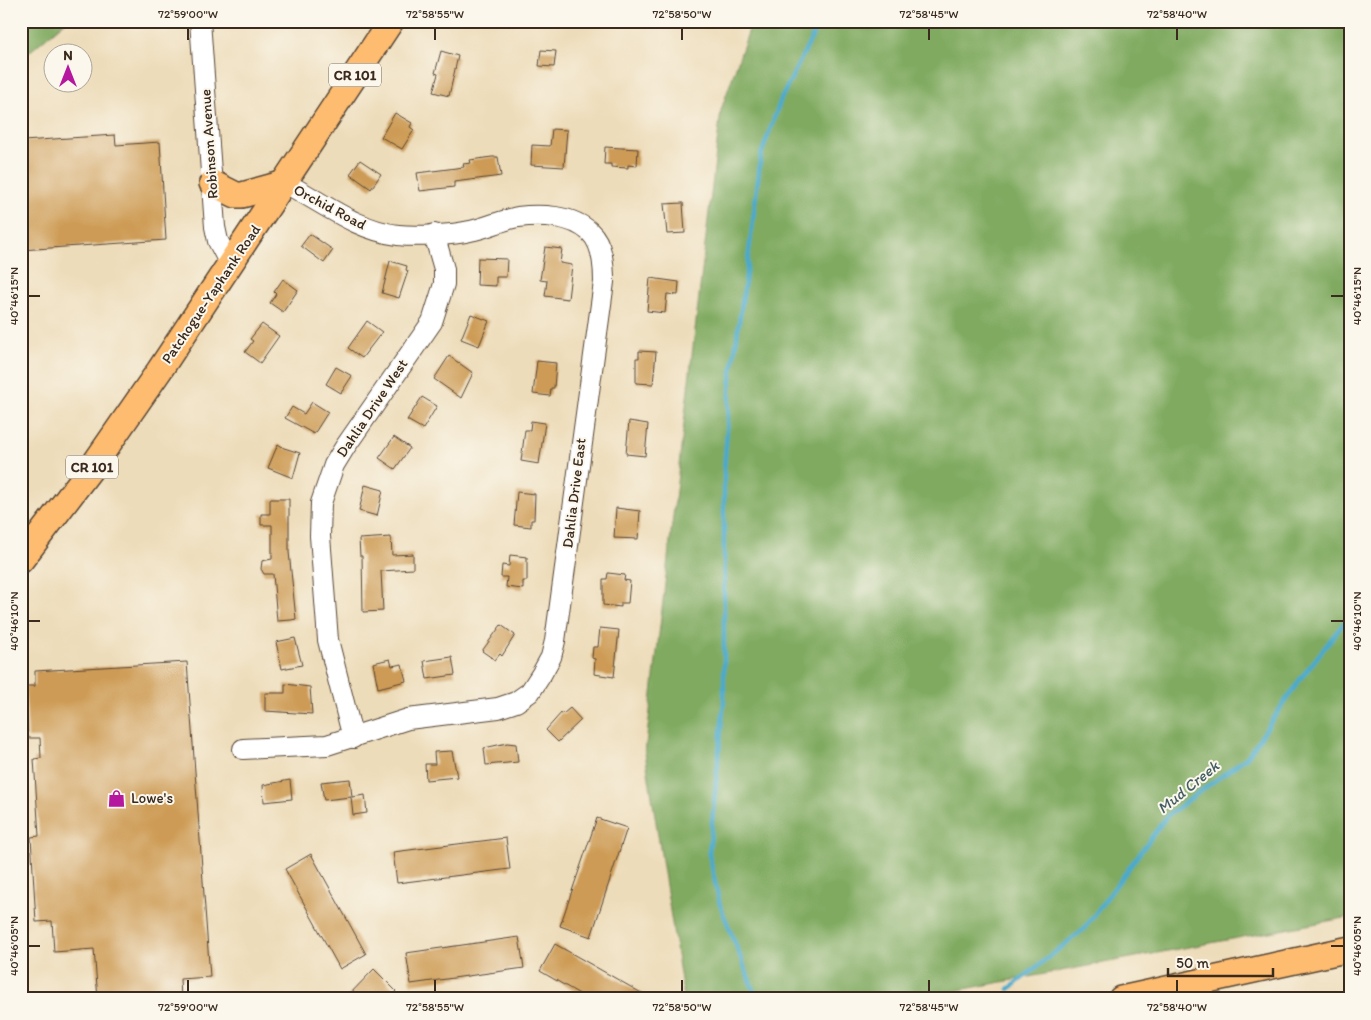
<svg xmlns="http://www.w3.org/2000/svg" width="1371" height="1020" font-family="Itim,sans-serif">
<rect width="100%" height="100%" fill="#fbf7ec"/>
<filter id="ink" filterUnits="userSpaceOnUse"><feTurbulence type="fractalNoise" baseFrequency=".02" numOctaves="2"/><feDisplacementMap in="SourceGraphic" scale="10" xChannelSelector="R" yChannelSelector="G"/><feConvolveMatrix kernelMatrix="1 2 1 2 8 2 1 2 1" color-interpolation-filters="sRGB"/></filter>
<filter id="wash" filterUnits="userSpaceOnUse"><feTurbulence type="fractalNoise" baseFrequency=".0096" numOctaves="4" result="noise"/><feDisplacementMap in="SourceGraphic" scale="20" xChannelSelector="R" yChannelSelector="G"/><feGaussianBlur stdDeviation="1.12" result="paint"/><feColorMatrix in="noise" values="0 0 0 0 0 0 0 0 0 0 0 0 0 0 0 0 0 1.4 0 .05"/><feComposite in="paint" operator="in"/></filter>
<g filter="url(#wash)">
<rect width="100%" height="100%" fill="#eddcb9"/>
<g fill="#80aa60" stroke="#5e6a3f">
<path d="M21 21H66L21 59Z"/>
<path d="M752 21H1350V917L911 999H684L645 753 721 110Z"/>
</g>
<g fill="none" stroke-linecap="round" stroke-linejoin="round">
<g stroke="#4caacb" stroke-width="4.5">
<path d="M1009 989 1084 929 1167 816 1247 757 1301 678 1350 615"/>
<path d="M757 999 720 905 709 854 724 701V470L731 378 747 268 761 155 781 99 820 21"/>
</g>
</g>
<g id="blocks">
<g fill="#cd9b55">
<path d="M541 50 556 51 554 67 539 66Z"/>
<path d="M441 51 458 56 449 96 433 92 438 74 435 73Z"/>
<path d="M395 113 412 123 410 127 414 130 402 149 381 137Z"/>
<path d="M552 129 567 130 564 167 531 165 532 145 550 146Z"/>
<path d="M115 135 116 145 160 142 166 240 21 250 23 141Z"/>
<path d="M605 147 638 149 637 166 628 165V168L611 167V164H604Z"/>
<path d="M492 157H498L501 176 454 182V187L420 191 417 173 464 167 463 164 471 163 470 160Z"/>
<path d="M360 160 381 174 371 189 350 174Z"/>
<path d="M683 203 685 233 667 234 664 204Z"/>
<path d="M310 234 333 250 324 263 301 246Z"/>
<path d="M545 247 562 249 560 263 572 265 568 299 545 296 547 281 540 280Z"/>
<path d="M478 258 507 259 506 277H496V286L477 285Z"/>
<path d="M390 261 407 266 406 270 408 271 399 298 382 293Z"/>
<path d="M650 278 679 282 678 295 667 294 665 313 647 311Z"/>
<path d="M283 279 298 290 283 312 270 303 276 294 274 292Z"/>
<path d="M471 314 489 321 479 346 461 339Z"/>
<path d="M367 321 382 332 362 358 348 348Z"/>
<path d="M262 324 279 336 260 363 245 352 253 341 250 339Z"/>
<path d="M639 351 656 352 653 384 636 383V358H639Z"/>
<path d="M449 356 473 373 461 398 434 379Z"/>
<path d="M537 361 556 363 554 388H551L550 396 533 394Z"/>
<path d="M336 367 352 376 341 393 326 384Z"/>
<path d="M422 397 437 406 423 429 407 420Z"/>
<path d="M312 402 328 412 314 434 285 418 292 407 304 414Z"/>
<path d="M531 421 545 423 539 464 521 461 525 430H530Z"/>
<path d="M629 421 648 424 645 456 626 454Z"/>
<path d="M394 437 410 448 395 469 379 458Z"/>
<path d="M278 444 284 448 300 453 293 478 268 468Z"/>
<path d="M365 485 383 490 377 516 359 511Z"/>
<path d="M517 492 535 494 534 520H531V527L514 525Z"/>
<path d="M270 499H289V552L296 619 291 620 277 621 273 574H264L261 569 262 561 272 559V525H261V514H270Z"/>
<path d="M616 508 640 511 638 539 614 538Z"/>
<path d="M391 537 392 555 413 554V569L381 571 383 611 363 612 362 556H360L359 539Z"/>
<path d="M510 555 527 557V581H523V589L506 587 507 577H501L502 565 509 566Z"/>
<path d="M608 573 625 575 624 580 630 581 628 603H621V607L603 605V579H607Z"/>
<path d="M501 625 515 635 502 656 500 654 495 660 482 651Z"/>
<path d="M600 628 619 630 614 677 594 674 595 659 592 658 593 647H598Z"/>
<path d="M295 638 302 665 282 669 276 642Z"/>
<path d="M452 657 455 675 427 679 424 661Z"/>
<path d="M390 659 392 666 402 664 406 681 378 688 373 663Z"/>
<path d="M187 662 210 977 180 979 181 999H98L94 949 54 952 52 921 36 922 31 837 39 836 34 759 41 758 40 738H28L25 686H35V671Z"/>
<path d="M285 684 310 687 312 714 265 711V693H285Z"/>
<path d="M570 708 581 720 558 742 546 730 562 712 563 714Z"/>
<path d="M507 743 516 744 518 762 486 765 484 748Z"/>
<path d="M452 751 457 777 426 780 425 764H435L434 752Z"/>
<path d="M350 779 352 797 365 795 367 813 353 815 351 797 324 800 321 782Z"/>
<path d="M290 780 292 799 264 802 263 785Z"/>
<path d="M597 818 627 828 591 937 560 926Z"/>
<path d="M506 838 510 869 397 883 393 852Z"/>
<path d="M311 854 366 954 340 969 285 869Z"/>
<path d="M519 937 524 968 411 984 406 953Z"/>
<path d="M555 944 652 999H588L540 971Z"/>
<path d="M374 969 396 991 389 999H345Z"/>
</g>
</g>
</g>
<g filter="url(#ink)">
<use href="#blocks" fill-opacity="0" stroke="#564535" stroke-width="1"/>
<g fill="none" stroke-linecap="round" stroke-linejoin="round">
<defs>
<g id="minor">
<path d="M200 21 215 227 218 241 230 264"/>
<path d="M353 738 328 640 320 536 321 503 334 465 345 447 432 322 444 284V269L434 234"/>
<path d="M243 749 327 745 408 719 498 708 516 702 530 692 541 675 551 657 555 641 604 282C604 266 603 244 590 232 572 215 540 214 518 217 502 220 486 228 470 231 453 235 416 237 398 235 356 230 322 202 285 183"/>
</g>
<g id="major">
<path d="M212 183 236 195H242L285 183"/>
<path d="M21 560 95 463 159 371 391 21"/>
<path d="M1121 999 1350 949"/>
</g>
</defs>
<use href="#minor" stroke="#564535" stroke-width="22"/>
<use href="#major" stroke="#564535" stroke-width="28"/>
<use href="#minor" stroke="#fff" stroke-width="20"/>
<use href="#major" stroke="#fdbc70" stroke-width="25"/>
<path stroke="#3b2a1e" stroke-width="4" stroke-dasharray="8 4" stroke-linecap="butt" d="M1337 999 1350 996"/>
</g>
</g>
<path fill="none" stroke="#3b2a1e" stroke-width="2" d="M188 28V40M435 28V40M682 28V40M929 28V40M1177 28V40M28 296H40M1331 296H1344M28 621H40M1331 621H1344M28 946H40M1331 946H1344M188 980V992M435 980V992M682 980V992M929 980V992M1177 980V992"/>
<defs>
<symbol id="shop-bare" viewBox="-9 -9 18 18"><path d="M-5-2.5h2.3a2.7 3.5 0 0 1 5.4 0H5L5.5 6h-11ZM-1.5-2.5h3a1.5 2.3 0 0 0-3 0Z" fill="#b5179e" stroke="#fbf7ec" stroke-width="2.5" paint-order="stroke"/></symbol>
</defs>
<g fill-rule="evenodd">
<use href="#shop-bare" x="104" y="786" width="25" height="25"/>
</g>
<g text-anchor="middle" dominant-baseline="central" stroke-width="4" stroke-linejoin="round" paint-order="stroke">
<g fill="#fbf7ec" stroke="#75685c" stroke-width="1">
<rect x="329" y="63.5" width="52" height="23" rx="4"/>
<rect x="66" y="455.5" width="52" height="23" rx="4"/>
</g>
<g font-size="14" font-weight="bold" fill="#3b2a1e">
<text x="355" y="75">CR 101</text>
<text x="92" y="467">CR 101</text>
</g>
<g font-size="15" fill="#3b2a1e" stroke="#fbf7ec">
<text transform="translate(209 144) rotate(-94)">Robinson Avenue</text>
<text transform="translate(330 207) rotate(28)">Orchid Road</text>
<text transform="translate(211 294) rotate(-56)">Patchogue-Yaphank Road</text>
<text transform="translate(372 408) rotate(-56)">Dahlia Drive West</text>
<text transform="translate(574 493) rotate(-83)">Dahlia Drive East</text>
</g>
<g font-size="15" fill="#3b2a1e" stroke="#fbf7ec" text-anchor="start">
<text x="131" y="798">Lowe's</text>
</g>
<g font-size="16" font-style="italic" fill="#425d63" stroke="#fbf7ec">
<text transform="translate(1188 787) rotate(-39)">Mud Creek</text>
</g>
</g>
<rect width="1371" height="1020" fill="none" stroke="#fbf7ec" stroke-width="55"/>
<g transform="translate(68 68)"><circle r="24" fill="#fbf7ec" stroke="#aea59a"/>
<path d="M0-4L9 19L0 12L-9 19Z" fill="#b5179e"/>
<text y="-8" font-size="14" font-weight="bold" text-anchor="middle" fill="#3b2a1e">N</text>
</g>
<path d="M1168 968v8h105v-8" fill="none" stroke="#3b2a1e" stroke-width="2.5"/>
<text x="1176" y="968" font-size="15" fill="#3b2a1e" stroke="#fbf7ec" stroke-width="4" paint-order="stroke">50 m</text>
<rect x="28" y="28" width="1316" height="964" fill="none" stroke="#3b2a1e" stroke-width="2"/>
<g font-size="12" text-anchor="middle" fill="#3b2a1e">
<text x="188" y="18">72°59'00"W</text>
<text x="435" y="18">72°58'55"W</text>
<text x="682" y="18">72°58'50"W</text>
<text x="929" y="18">72°58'45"W</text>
<text x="1177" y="18">72°58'40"W</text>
<text transform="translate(14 296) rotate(-90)" y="4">40°46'15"N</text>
<text transform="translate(1357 296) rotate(-90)" y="4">40°46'15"N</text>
<text transform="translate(14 621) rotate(-90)" y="4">40°46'10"N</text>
<text transform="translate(1357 621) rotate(-90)" y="4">40°46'10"N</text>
<text transform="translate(14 946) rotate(-90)" y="4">40°46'05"N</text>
<text transform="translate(1357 946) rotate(-90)" y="4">40°46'05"N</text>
<text x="188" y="1011">72°59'00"W</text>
<text x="435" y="1011">72°58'55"W</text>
<text x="682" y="1011">72°58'50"W</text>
<text x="929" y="1011">72°58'45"W</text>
<text x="1177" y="1011">72°58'40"W</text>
</g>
</svg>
